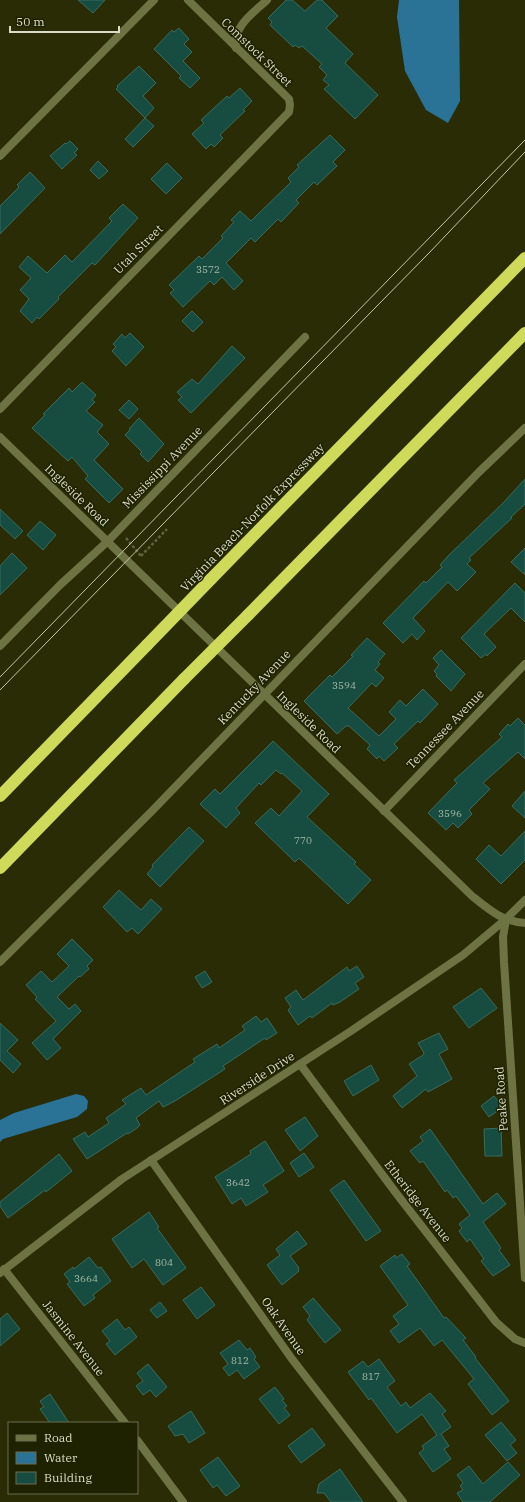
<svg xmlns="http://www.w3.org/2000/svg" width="525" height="1502" font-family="'IBM Plex Serif',serif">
<rect width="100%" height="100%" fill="#292c04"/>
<g fill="#2a7397">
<path d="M399 0H459L460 101 448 123 426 110 405 71 397 17Z"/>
<path d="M76 1094 84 1096 88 1101 87 1109 77 1117 3 1139 0 1142V1120L14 1113Z"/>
</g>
<g fill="#174d40" stroke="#3a6b5e">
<path d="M78 0H105L93 13Z"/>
<path d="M286 0H292L305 11 317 0H322L338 16 326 28 353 54 345 63 378 95 355 119 324 89 329 85 323 80 327 75 319 67 322 64 302 46 299 48 295 45 293 47 270 25 272 22 268 18Z"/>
<path d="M179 28 189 39 184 44 192 52 183 61 200 78 190 88 179 78 181 76 154 49 172 30 174 32Z"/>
<path d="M139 66 156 83 143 96 154 108 145 118 116 89 118 87 117 86Z"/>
<path d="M240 88 252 101 243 110 245 111 220 135 223 138 214 147 211 144 206 149 192 134 204 123 201 120 227 96 229 98Z"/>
<path d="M145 118 154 126 133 147 125 139Z"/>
<path d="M330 135 345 150 333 162 337 166 317 185 314 182 296 200 299 203 281 222 278 219 255 242 251 238 226 263 243 281 234 290 222 277 214 285 210 281 183 307 170 293 174 290 169 285 199 256 202 259 223 238 221 236 234 222 231 220 240 211 251 221 291 182 288 178 299 167 297 165Z"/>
<path d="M70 141 78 149 74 153 77 155 62 169 50 156 65 143 66 144Z"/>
<path d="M98 161 108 171 99 179 90 170Z"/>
<path d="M167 163 182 178 166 194 151 179Z"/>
<path d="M30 172 45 188 0 234V206L19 187 17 185Z"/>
<path d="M123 204 138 218 95 265 92 263 58 297 59 299 39 319 37 317 32 323 20 311 29 299 20 290 31 278 19 267 28 256 47 273 65 255 72 262 112 221 109 218Z"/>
<path d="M192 311 203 322 193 332 182 321Z"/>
<path d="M130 333 144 347 126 366 112 351 116 347 113 344 122 334 125 338Z"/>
<path d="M232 346 245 358 191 413 178 400 182 397 177 392 192 379 198 384Z"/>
<path d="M82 382 96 395 92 400 95 402 86 411 103 425 97 432 109 444 94 460 123 489 109 503 85 479 88 476 72 457 68 461 32 428 45 415 43 414 69 388 72 392Z"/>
<path d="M129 400 138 409 129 419 119 410Z"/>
<path d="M139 418 164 444 148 462 140 454 142 452 125 435 130 430 129 429Z"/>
<path d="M525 479V504L511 517 512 518 469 558 471 560 467 564 476 572 457 591 448 582 413 618 425 631 417 640 412 634 403 643 383 623 424 581 426 583 442 567 440 565 449 555 503 503Z"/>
<path d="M0 509 23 531 15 539 0 525Z"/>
<path d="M40 521 56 535 43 550 27 535Z"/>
<path d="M525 548V575L511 562Z"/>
<path d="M12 553 27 568 0 595V566Z"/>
<path d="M515 583 525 593V622L511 608 484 634 496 647 487 656 486 654 481 658 461 638Z"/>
<path d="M367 638 385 654 378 662 380 664 375 670 384 678 376 687 372 683 348 708 379 736 396 719 389 712 400 700 406 706 423 689 438 704 420 723 418 721 394 744 398 748 384 761 379 756 377 759 367 749 370 745 349 726H346L337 734 304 701 330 675 332 677 353 656 351 655Z"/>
<path d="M441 650 465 674 451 691 436 676 437 674 434 671 439 665 433 658Z"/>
<path d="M518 718 525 725V759L518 752 483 783 490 789 469 810 472 814 458 828 453 823 446 830 428 813 457 783 454 780 502 737 499 734 508 724 510 726Z"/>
<path d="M273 741 329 794 307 817 356 862 354 864 371 880 348 904 299 858 295 862 255 823 271 808 279 816 302 791 282 773 281 774 276 770 261 785 259 783 236 808 240 813 226 828 200 804 215 789 220 794Z"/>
<path d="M525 791V818L512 806Z"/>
<path d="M189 827 204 841 160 887 147 874 153 867 152 865Z"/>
<path d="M525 831V860L501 884 476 859 489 845 501 856Z"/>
<path d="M119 890 141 910 151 899 162 909 138 934 132 928 127 932 103 907Z"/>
<path d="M72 939 93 960 87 966 89 969 80 977 79 976 57 997 69 1009 75 1004 81 1011 53 1039 61 1048 47 1060 32 1043 56 1021 35 999 37 997 26 985 41 971 52 982 69 966 57 954Z"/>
<path d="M357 966 364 977 355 983 359 989 340 1002 333 1005 332 1003 312 1018 310 1016 298 1025 288 1010 291 1007 285 998 296 990 303 1000 347 967 349 971Z"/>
<path d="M205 971 212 982 202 988 195 977Z"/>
<path d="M481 988 497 1008 469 1028 453 1007Z"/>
<path d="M256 1016 261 1022 267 1018 277 1033 266 1040 265 1038 223 1066 225 1069 175 1101 163 1107 159 1101 136 1118 140 1125 137 1128 128 1134 127 1133 87 1159 73 1139 85 1132 88 1137 109 1123 106 1118 126 1104 122 1100 141 1088 146 1095 195 1062 193 1059 217 1044 219 1048 245 1030 242 1026Z"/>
<path d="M0 1023 18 1040 7 1051 21 1064 13 1073 0 1060Z"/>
<path d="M439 1033 448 1049 439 1054 452 1079 428 1092 426 1089 402 1108 393 1096 417 1076 409 1064 423 1055 424 1053 418 1043Z"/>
<path d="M371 1065 379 1080 353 1096 344 1081Z"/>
<path d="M494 1096 503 1107 489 1117 481 1106Z"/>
<path d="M305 1117 318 1136 300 1151 285 1130Z"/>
<path d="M501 1128 502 1156H485L484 1129Z"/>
<path d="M430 1129 483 1204 497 1193 506 1204 483 1222 501 1248 499 1250 510 1265 493 1276 481 1261 484 1259 470 1239 467 1242 459 1231 462 1228 459 1224 470 1215 456 1196 453 1198 447 1190 445 1192 423 1161 420 1163 410 1151 423 1141 420 1137Z"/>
<path d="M265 1141 284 1171 263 1185 268 1192 246 1206 241 1198 232 1204 215 1177 251 1154 250 1151Z"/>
<path d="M304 1153 314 1167 299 1177 290 1163Z"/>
<path d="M59 1154 72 1171 46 1192 45 1190 8 1218 0 1206V1202Z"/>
<path d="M344 1180 381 1231 366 1241 330 1190Z"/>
<path d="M149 1212 159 1227 157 1228 186 1268 163 1285 144 1259 132 1268 112 1239Z"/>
<path d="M297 1231 307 1244 290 1256 299 1268 298 1270 299 1271 282 1285 267 1265 280 1255 276 1249Z"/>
<path d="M402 1254 410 1264 407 1266 444 1318 446 1317 466 1338 463 1340 476 1357 475 1358 509 1401 492 1415 468 1384 474 1379 442 1340 434 1346 420 1328 399 1343 390 1331 399 1324 393 1316 408 1305 380 1266 395 1255 396 1258Z"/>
<path d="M89 1257 98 1268 101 1267 111 1281 93 1295 95 1298 84 1306 67 1284 70 1282 64 1274 73 1267 74 1269Z"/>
<path d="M201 1287 215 1305 197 1319 183 1300Z"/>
<path d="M313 1298 341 1330 325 1343 307 1320 310 1316 303 1307Z"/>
<path d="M160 1302 167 1311 157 1318 150 1310Z"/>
<path d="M7 1313 20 1329 0 1346V1319Z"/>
<path d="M117 1319 125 1330 129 1327 137 1337 115 1355 106 1344 110 1341 102 1331Z"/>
<path d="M239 1340 247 1350 250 1348 256 1357 254 1359 260 1367 244 1379 237 1370 229 1376 223 1368 228 1364 220 1353Z"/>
<path d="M379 1359 395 1381 387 1387 401 1406 406 1402 410 1408 430 1393 446 1411 442 1414 451 1427 441 1434 449 1446 444 1449 451 1459 433 1472 419 1453 424 1449 422 1446 437 1435 422 1414 397 1433 371 1398 369 1400 348 1372 363 1361 368 1367Z"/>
<path d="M148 1364 167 1387 156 1397 150 1390 143 1395 136 1386 143 1381 137 1373Z"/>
<path d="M275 1387 284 1399 282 1400 287 1406 284 1408 290 1415 279 1424 259 1399Z"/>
<path d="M50 1394 60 1409 69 1423H50L40 1409 44 1407 40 1401Z"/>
<path d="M191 1411 205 1433 189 1443 183 1434 175 1436 168 1426Z"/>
<path d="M501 1422 516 1440 510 1445 517 1453 507 1461 485 1435Z"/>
<path d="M312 1428 325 1445 301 1463 288 1446Z"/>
<path d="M218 1457 240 1486 226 1496 217 1485 213 1488 200 1470Z"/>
<path d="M508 1462 520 1475 490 1502H463L457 1493 463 1490 460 1486 463 1483 457 1475 469 1466 483 1484Z"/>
<path d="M340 1469 363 1502H331L324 1493H317L319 1484Z"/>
</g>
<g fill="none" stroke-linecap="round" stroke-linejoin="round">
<g stroke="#606341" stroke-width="2.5" stroke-dasharray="3 2" stroke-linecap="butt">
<path d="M126 538 141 556"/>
<path d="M141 556 167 529"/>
</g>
<g stroke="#6e7344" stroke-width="8">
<path d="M236 48C233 26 252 14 267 0"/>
<path d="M0 156 154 0"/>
<path d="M0 409 289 112 290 105 289 99 188 0"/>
<path d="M0 437 472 896C488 909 503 922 525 923"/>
<path d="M0 646 60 585 108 541 305 337"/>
<path d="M384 811 525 664"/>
<path d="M506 919 503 937 504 962 525 1278"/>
<path d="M0 962 152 811 479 472 525 428"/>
<path d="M300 1064 396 1193 496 1322 515 1339 525 1343"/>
<path d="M151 1160 292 1359 403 1502"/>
<path d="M4 1269 125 1423"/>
<path d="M0 1273 122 1179 351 1031 463 955 506 919 525 900"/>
<path d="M137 1440 183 1502"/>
</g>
<g stroke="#cfda5a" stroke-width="12">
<path d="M211 579 525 258"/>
<path d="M248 615 525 333"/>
<path d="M0 796 147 645"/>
<path d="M0 868 184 679"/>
</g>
<g stroke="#c3c7af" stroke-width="1">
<path d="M0 677 525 140"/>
<path d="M0 690 429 253 525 152"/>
</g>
<g stroke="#cfda5a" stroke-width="12">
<path d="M147 645 211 579"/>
<path d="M184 679 248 615"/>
</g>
</g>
<g text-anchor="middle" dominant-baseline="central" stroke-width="3" stroke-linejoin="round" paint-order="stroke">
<g font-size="10" fill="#a8b9a5">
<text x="208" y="269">3572</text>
<text x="344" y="685">3594</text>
<text x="450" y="813">3596</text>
<text x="303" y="840">770</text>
<text x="238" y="1182">3642</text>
<text x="164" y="1262">804</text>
<text x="86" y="1278">3664</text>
<text x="240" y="1360">812</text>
<text x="371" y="1376">817</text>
</g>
<g font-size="12" fill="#d9ddc7" stroke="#1f2200">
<text transform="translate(257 52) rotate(44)">Comstock Street</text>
<text transform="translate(138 249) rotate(-45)">Utah Street</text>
<text transform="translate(162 467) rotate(-46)">Mississippi Avenue</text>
<text transform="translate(77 495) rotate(44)">Ingleside Road</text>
<text transform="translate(252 517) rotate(-46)">Virginia Beach-Norfolk Expressway</text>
<text transform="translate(254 687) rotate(-46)">Kentucky Avenue</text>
<text transform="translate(309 722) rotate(44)">Ingleside Road</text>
<text transform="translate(445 729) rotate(-46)">Tennessee Avenue</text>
<text transform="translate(257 1078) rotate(-33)">Riverside Drive</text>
<text transform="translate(501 1099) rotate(-94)">Peake Road</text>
<text transform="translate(418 1201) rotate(52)">Etheridge Avenue</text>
<text transform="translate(284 1326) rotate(55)">Oak Avenue</text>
<text transform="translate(74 1338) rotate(52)">Jasmine Avenue</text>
</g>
</g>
<rect x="8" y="1422" width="130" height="72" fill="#1f2200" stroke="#696d50"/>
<rect x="16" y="1435" width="20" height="6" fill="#6e7344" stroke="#696d50"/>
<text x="44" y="1442" font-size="12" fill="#d9ddc7">Road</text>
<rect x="16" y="1452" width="20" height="12" fill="#2a7397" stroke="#696d50"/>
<text x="44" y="1462" font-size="12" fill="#d9ddc7">Water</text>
<rect x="16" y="1472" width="20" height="12" fill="#174d40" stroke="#696d50"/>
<text x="44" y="1482" font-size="12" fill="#d9ddc7">Building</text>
<path d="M10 26v6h109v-6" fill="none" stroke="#d9ddc7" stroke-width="2"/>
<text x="16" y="26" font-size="12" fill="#d9ddc7" stroke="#1f2200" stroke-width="3" paint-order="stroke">50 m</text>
</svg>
